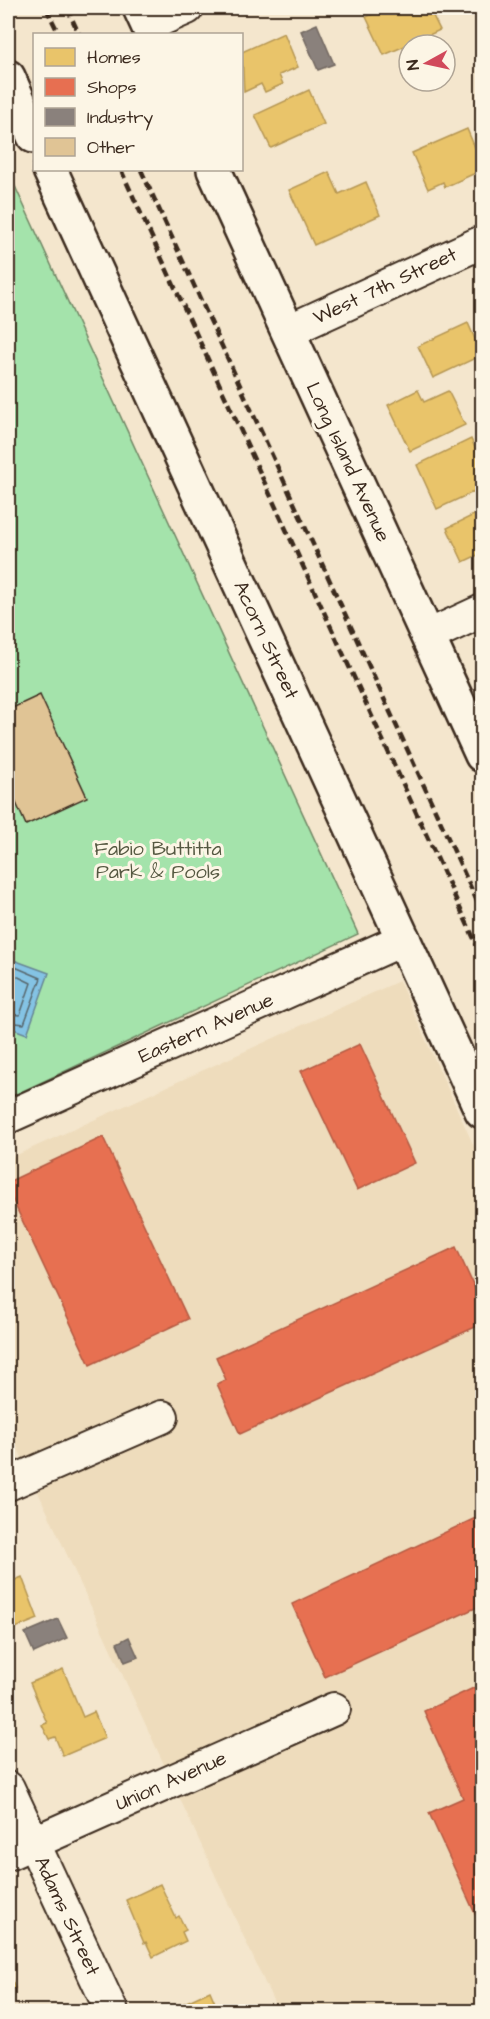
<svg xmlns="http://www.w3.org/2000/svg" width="490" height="2019" font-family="'Architects Daughter',sans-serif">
<rect width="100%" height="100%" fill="#f4e6cd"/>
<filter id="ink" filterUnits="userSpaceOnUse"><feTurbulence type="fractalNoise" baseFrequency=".0167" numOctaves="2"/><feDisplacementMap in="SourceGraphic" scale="12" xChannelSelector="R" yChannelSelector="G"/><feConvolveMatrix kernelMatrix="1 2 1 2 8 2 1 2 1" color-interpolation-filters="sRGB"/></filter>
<g filter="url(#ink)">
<path fill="#eedcbc" d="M399 981 482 1164V2011H278L8 1427V1159Z"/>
<path fill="#a4e3ab" stroke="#708664" stroke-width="1.5" d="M8 171 358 934 8 1098Z"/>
<path fill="#84c3e4" stroke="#678695" stroke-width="1.5" d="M8 958 49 973 27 1034 8 1027Z"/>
<g fill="#e9c46a" stroke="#b59653" stroke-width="1.5">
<path d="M387 8H429L440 30 429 35 433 45H415L414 42 384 55 366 17Z"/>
<path d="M284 33 298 67 279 75 283 84 265 92 261 84 244 92 242 52Z"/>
<path d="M309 90 324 124 271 148 255 115Z"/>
<path d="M467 129 482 164V170L445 187 443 182 428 189 412 153Z"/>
<path d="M329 172 339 194 366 182 380 215 314 245 289 190Z"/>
<path d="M468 323 482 355 433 378 418 346Z"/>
<path d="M418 390 424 402 448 391 465 425 410 451 388 405Z"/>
<path d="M471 439 477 452 482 450V488L437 509 417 465Z"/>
<path d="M482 511V553L463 562 447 528Z"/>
<path d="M22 1577 38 1619 8 1631V1583Z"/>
<path d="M63 1669 83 1717 94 1712 105 1738 63 1756 55 1737 49 1739 42 1725 47 1723 30 1683Z"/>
<path d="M160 1884 176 1918 179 1916 186 1930 182 1932 186 1941 153 1957 146 1942 144 1943 126 1900Z"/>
<path d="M8 1971 15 1988 8 1991Z"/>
<path d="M210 1991 219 2012H178L176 2007Z"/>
</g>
<g fill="#e76f51" stroke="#b35a42" stroke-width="1.5">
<path d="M360 1044 415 1163 357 1190 301 1071Z"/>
<path d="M103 1137 188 1319 90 1365 8 1190V1182Z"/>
<path d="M456 1247 482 1304V1324L240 1434 217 1384 226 1380 216 1357Z"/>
<path d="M482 1515V1605L325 1677 292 1604Z"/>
<path d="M482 1684V1929L429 1813 463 1798 424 1711Z"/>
</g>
<g fill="#8a817c" stroke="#726760" stroke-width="1.5">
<path d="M317 24 334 64 318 70 301 31Z"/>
<path d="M58 1619 67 1638 34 1653 25 1633Z"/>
<path d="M129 1637 138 1657 125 1662 117 1643Z"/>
</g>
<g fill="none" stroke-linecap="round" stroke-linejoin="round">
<g stroke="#58676d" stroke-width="1.5">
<path d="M8 964 41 978 24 1024 8 1022"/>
<path d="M8 972 31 983 20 1015 8 1014"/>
</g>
</g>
<path fill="#e0c495" stroke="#3b2a1e" stroke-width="1.5" d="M40 695 87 797 26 825 8 785V710Z"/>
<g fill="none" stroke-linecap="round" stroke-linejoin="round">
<defs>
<g id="minor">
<path d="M148 25 187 8"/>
<path d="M288 331 482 242"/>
<path d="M428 636 482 611"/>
<path d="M8 1117 404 939"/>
<path d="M8 1484 162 1417"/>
<path d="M8 1788 112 2012"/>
<path d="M8 1854 334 1709"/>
</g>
<g id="tertiary">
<path d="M140 8 152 34"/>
<path d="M8 77 34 136"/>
<path d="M50 170 482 1111"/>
<path d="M214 170 482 755"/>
</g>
</defs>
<use href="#minor" stroke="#3b2a1e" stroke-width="36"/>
<use href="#tertiary" stroke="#3b2a1e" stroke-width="38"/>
<use href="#minor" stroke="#fcf5e5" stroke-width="32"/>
<use href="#tertiary" stroke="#fcf5e5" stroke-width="33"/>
<g stroke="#3b2a1e" stroke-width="4.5" stroke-dasharray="9 4.5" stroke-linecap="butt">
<path d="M46 8 59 34"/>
<path d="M67 8 79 34"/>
<path d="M121 170 482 956"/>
<path d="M141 170 482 912"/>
</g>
</g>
</g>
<g text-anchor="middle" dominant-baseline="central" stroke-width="6" stroke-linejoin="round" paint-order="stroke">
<g font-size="20" fill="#3b2a1e" stroke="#fcf5e5">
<text transform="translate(385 286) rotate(-25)">West 7th Street</text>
<text transform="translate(348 462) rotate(65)">Long Island Avenue</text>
<text transform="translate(266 640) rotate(65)">Acorn Street</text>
<text transform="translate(206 1028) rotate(-24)">Eastern Avenue</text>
<text transform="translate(171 1781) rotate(-24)">Union Avenue</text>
<text transform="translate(67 1916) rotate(65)">Adams Street</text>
</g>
<g font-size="20" fill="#555841" stroke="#fcf5e5">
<text x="158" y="849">Fabio Buttitta<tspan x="158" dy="23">Park &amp; Pools</tspan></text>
</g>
</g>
<rect width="490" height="2019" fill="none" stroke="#fcf5e5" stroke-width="30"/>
<rect x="15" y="15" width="460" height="1989" fill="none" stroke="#3b2a1e" stroke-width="2" filter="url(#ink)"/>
<rect x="33" y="33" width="210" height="138" fill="#fcf5e5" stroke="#afa495" stroke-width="1.5"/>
<rect x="45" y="48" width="30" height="18" fill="#e9c46a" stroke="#afa495" stroke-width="1.5"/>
<text x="87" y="63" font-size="18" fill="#3b2a1e">Homes</text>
<rect x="45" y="78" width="30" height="18" fill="#e76f51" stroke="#afa495" stroke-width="1.5"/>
<text x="87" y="93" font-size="18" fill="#3b2a1e">Shops</text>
<rect x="45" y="108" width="30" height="18" fill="#8a817c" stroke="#afa495" stroke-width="1.5"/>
<text x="87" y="123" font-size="18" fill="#3b2a1e">Industry</text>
<rect x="45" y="138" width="30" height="18" fill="#e0c495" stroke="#afa495" stroke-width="1.5"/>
<text x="87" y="153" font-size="18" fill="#3b2a1e">Other</text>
<g transform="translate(427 63) rotate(262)"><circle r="28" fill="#fcf5e5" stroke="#afa495" stroke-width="1.5"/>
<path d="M0-4.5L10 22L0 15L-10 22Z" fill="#d1495b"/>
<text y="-9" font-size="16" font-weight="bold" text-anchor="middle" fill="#3b2a1e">N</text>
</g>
</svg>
